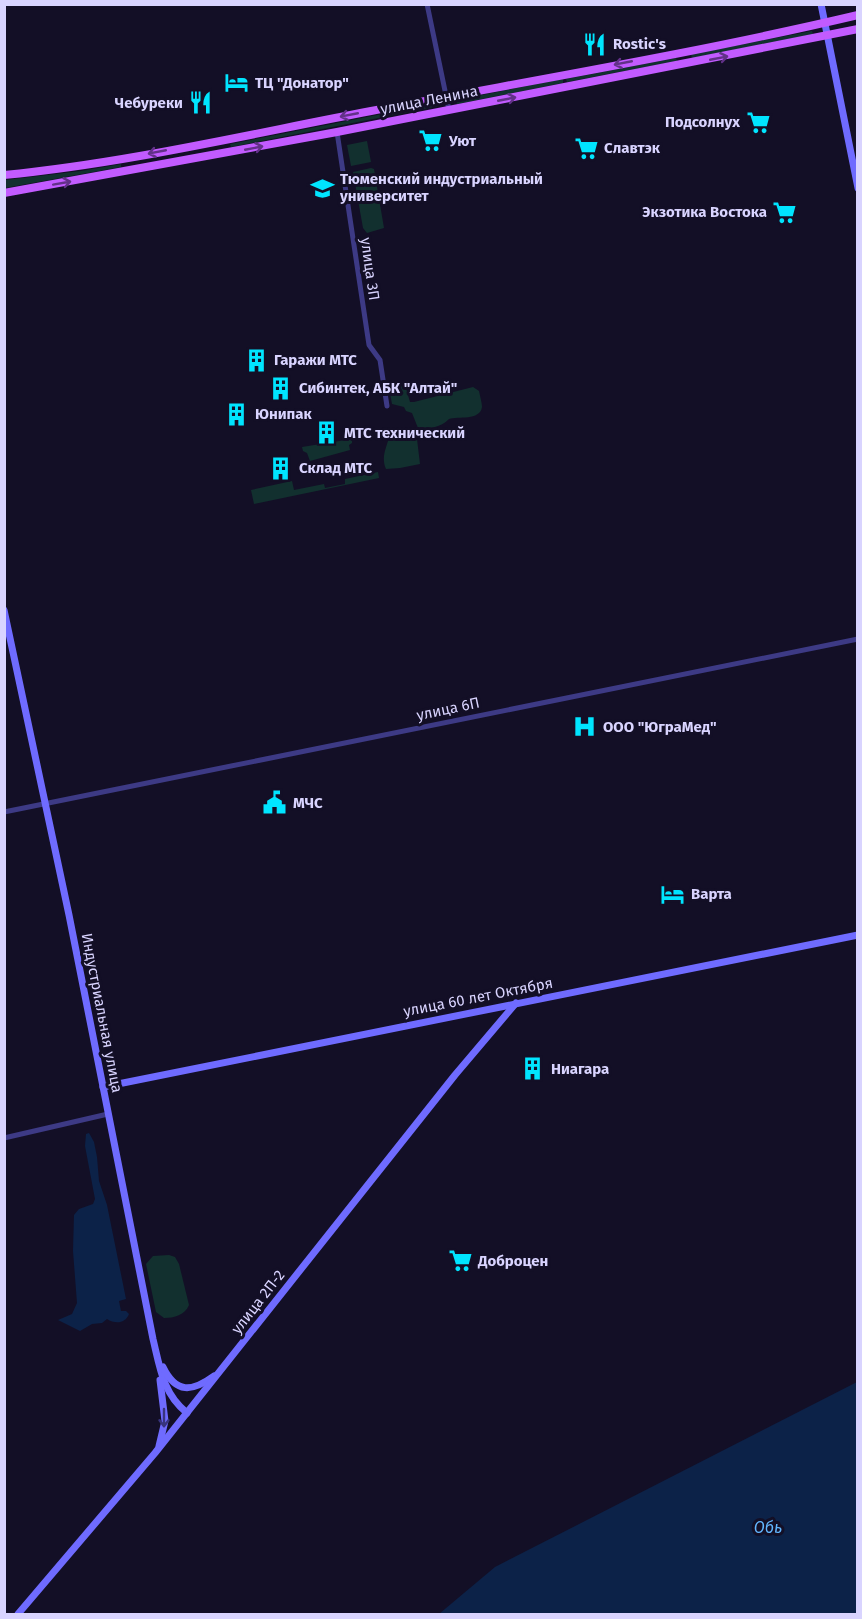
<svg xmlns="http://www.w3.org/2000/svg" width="862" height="1619" font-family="'Fira Sans',sans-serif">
<rect width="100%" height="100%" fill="#130f26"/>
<g fill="#12302f">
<path d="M812 31 813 34 693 58 691 56 692 54Z"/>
<path d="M676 58 677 61 567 82 566 79Z"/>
<path d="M563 79V83L457 104 456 100Z"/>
<path d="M438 103 439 106 231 147 230 144Z"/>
<path d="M367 141 371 162 351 166 347 145Z"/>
<path d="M121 164V167L5 188V180L81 171Z"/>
<path d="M371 168 374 169 384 228 367 233 363 228 353 172Z"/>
<path d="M391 383H401L405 385 410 402H414L473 387 479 391C480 396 482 403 482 407 480 421 458 416 449 419 440 428 431 428 418 428L412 413 406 411 404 407 392 404 389 388Z"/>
<path d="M397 428 402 429 409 438 417 439 420 464 400 468 386 469C380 454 389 445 390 431Z"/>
<path d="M352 439V443L349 445 350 450 310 461 307 453 303 451 302 447Z"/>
<path d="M378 472 379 478 254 504 251 490 292 481 294 490 324 484 325 488 345 484V479Z"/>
<path d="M169 1255 175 1257 179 1264 189 1305C185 1315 174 1318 164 1318L156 1312 146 1264 153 1256Z"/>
</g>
<g fill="#0c2248">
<path d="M89 1133 94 1142 97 1157 99 1181 107 1205 126 1299 119 1301 121 1311H126L129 1314C125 1324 115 1324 107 1319L102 1323 92 1324 80 1331 58 1320 72 1314 77 1303 73 1251 74 1215 79 1209 93 1204 95 1199 85 1146 86 1134Z"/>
<path d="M857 1382V1614H439L495 1567Z"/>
</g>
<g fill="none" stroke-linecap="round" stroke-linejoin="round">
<g stroke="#3d3a85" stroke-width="5">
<path d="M427 4 449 110"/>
<path d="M337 132 369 345 380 360 387 406"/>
<path d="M4 812 858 639"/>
<path d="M4 1138 108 1114"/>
</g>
<g stroke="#6f6bff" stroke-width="7">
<path d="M821 4 858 188"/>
<path d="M4 610 69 915 153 1339C160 1368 163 1394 187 1413"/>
<path d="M103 1087 858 935"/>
<path d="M163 1367C176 1394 192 1392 214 1376"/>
<path d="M159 1446 165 1421 160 1380"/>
<path d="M18 1614 155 1453 455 1075 516 1003"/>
</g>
<g stroke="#c25bff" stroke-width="8">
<path d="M4 175C127 163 250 134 371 111 534 80 697 53 858 15"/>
<path d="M4 193 337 132 858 29"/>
</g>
</g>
<defs><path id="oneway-shaft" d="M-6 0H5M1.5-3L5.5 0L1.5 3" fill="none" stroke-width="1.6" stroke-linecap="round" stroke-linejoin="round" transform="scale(1.5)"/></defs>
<g stroke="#623188">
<use href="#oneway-shaft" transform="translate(719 58) rotate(-11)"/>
<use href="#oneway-shaft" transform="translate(623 63) rotate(169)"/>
<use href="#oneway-shaft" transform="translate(507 99) rotate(-11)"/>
<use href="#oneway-shaft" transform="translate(349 115) rotate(169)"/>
<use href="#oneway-shaft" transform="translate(254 148) rotate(-11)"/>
<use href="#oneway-shaft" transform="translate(157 152) rotate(169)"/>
<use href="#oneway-shaft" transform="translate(62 183) rotate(-10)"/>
</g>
<use stroke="#38347d" href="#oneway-shaft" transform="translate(164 1418) rotate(90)"/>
<defs>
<symbol id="restaurant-bare" viewBox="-9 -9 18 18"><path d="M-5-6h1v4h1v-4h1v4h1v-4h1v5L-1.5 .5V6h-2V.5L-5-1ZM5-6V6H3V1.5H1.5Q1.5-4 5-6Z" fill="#00e5ff" stroke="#130f26" stroke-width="2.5" paint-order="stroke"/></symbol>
<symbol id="hotel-bare" viewBox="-9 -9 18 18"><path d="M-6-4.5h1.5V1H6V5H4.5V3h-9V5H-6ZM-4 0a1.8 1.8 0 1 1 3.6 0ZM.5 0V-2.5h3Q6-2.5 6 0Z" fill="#00e5ff" stroke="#130f26" stroke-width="2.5" paint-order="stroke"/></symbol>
<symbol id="supermarket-bare" viewBox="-9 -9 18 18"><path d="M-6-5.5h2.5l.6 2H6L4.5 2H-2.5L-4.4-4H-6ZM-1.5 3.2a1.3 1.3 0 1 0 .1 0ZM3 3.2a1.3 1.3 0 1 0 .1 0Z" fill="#00e5ff" stroke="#130f26" stroke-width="2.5" paint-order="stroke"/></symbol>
<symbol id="university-bare" viewBox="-9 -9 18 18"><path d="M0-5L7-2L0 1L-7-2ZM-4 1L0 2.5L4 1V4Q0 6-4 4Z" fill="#00e5ff" stroke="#130f26" stroke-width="2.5" paint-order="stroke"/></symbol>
<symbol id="building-bare" viewBox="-9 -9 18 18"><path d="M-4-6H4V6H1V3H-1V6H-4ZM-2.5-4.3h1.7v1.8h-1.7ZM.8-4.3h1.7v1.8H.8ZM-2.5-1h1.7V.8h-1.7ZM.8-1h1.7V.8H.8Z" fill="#00e5ff" stroke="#130f26" stroke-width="2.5" paint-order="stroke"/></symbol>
<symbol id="hospital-bare" viewBox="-9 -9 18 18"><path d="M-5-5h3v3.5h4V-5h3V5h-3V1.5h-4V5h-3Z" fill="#00e5ff" stroke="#130f26" stroke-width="2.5" paint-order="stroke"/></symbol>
<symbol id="civic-bare" viewBox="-9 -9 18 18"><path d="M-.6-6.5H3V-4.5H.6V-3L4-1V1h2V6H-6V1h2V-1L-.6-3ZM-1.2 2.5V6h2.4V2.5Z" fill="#00e5ff" stroke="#130f26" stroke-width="2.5" paint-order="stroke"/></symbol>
</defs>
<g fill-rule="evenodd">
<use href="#restaurant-bare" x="578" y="28" width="33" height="33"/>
<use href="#hotel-bare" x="220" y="66" width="33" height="33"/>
<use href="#restaurant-bare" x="184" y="86" width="33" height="33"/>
<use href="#supermarket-bare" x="742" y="106" width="33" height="33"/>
<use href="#supermarket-bare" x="414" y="124" width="33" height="33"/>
<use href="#supermarket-bare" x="570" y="132" width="33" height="33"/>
<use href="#university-bare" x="306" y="172" width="33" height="33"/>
<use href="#supermarket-bare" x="768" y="196" width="33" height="33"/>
<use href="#building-bare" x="240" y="344" width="33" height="33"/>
<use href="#building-bare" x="264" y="372" width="33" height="33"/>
<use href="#building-bare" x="220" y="398" width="33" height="33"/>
<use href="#building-bare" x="310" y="416" width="33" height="33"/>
<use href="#building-bare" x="264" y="452" width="33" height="33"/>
<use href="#hospital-bare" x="568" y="710" width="33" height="33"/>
<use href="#civic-bare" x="258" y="786" width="33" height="33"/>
<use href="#hotel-bare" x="656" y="878" width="33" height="33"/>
<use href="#building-bare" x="516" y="1052" width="33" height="33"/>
<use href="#supermarket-bare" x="444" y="1244" width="33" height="33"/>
</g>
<g text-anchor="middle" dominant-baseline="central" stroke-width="6" stroke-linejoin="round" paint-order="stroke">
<g font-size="15" font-weight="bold" fill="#d9d4ff" stroke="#130f26" text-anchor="start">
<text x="613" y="44">Rostic's</text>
<text x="255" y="83">ТЦ "Донатор"</text>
<text x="183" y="103" text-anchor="end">Чебуреки</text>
<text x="740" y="122" text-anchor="end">Подсолнух</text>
<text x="449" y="141">Уют</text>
<text x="604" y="148">Славтэк</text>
<text x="340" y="179">Тюменский индустриальный<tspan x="340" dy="17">университет</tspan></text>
<text x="767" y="212" text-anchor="end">Экзотика Востока</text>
<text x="274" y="360">Гаражи МТС</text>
<text x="299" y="388">Сибинтек, АБК "Алтай"</text>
<text x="255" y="414">Юнипак</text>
<text x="344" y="433">МТС технический</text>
<text x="299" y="468">Склад МТС</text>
<text x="603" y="727">ООО "ЮграМед"</text>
<text x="293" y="803">МЧС</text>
<text x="691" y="894">Варта</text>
<text x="551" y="1069">Ниагара</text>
<text x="478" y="1261">Доброцен</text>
</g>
<g font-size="15" fill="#d9d4ff" stroke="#130f26">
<text transform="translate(429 100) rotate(-11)">улица Ленина</text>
<text transform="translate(370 269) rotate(82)">улица 3П</text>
<text transform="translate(448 709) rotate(-12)">улица 6П</text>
<text transform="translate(478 997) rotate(-11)">улица 60 лет Октября</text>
<text transform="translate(102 1013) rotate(79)">Индустриальная улица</text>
<text transform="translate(258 1302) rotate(-52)">улица 2П-2</text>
</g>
<g font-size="16" font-style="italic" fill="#62b6ff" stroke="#130f26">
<text x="768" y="1527">Обь</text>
</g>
</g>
<rect width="862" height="1619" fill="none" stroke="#d9d4ff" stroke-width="12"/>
</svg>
